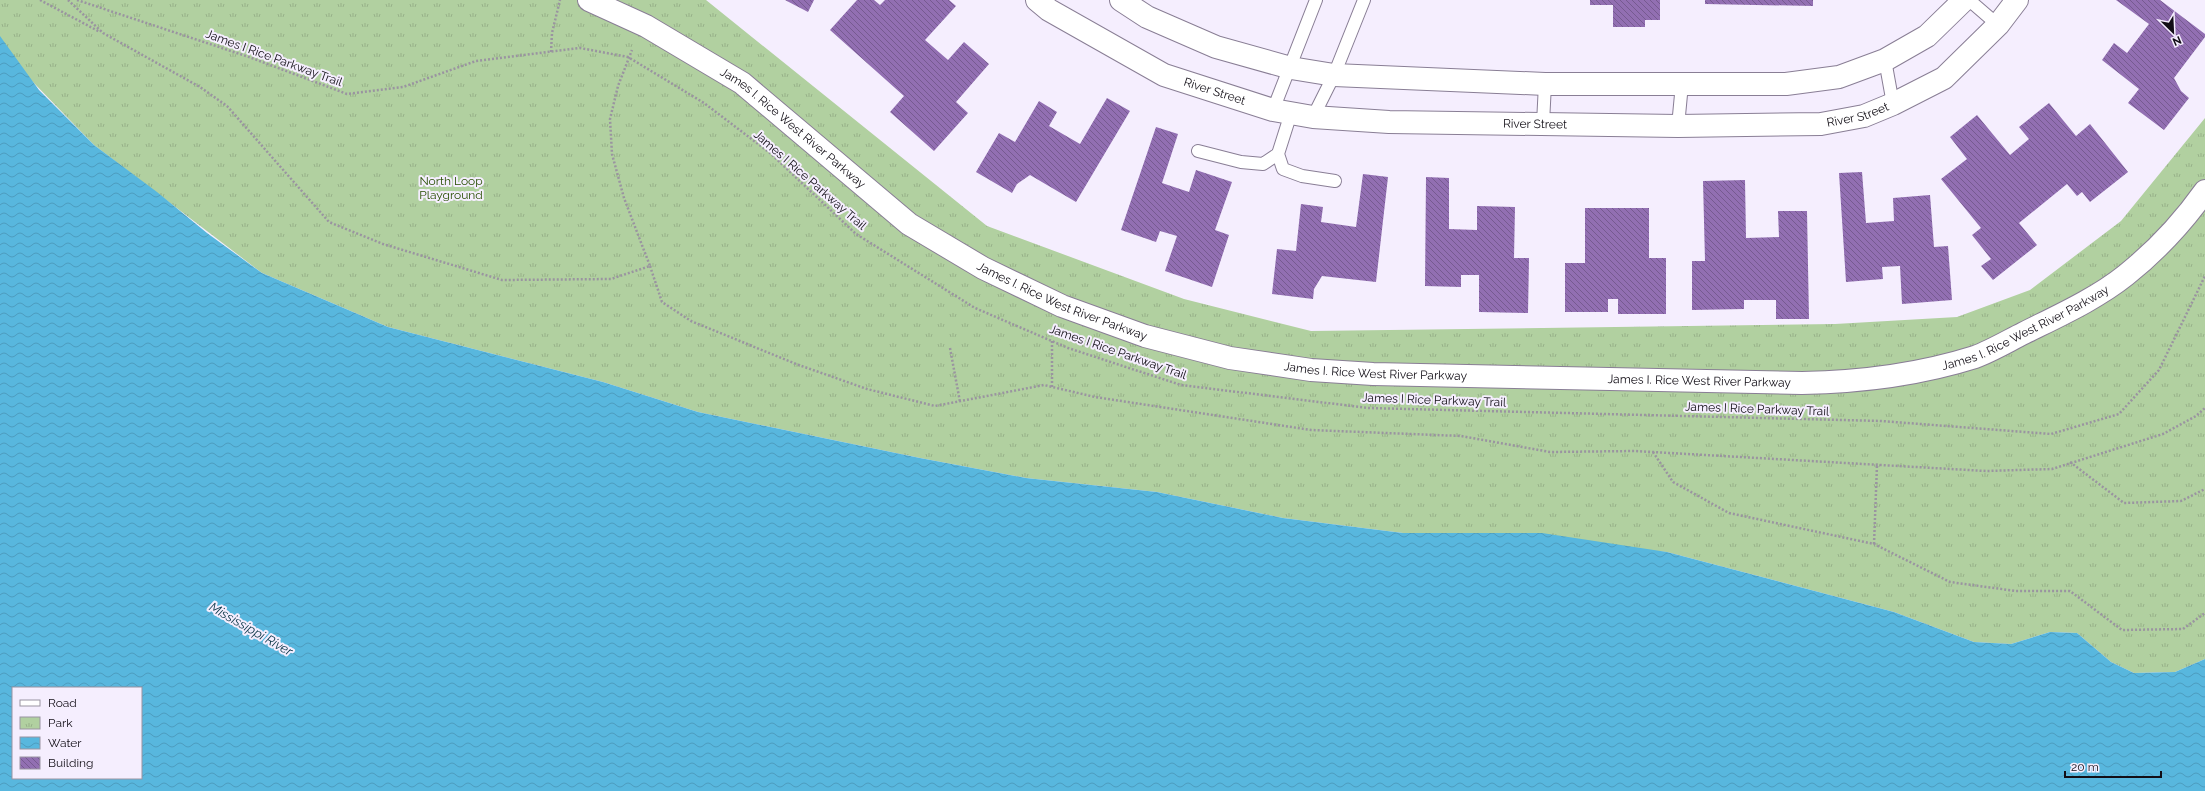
<svg xmlns="http://www.w3.org/2000/svg" width="2205" height="791" font-family="Raleway,sans-serif">
<defs>
<pattern id="park-tufts" width="24" height="20" patternUnits="userSpaceOnUse"><rect width="24" height="20" fill="#b1d0a0"/><path d="M3 7l-1-3M5 7V3M7 7l1-3M15 17l-1-3M17 17v-4M19 17l1-3" fill="none" stroke="#97b189"/></pattern>
<pattern id="water-waves" width="16" height="10" patternUnits="userSpaceOnUse"><rect width="16" height="10" fill="#58b7de"/><path d="M0 5q4-4 8 0t8 0" fill="none" stroke="#4c9cbe"/></pattern>
<pattern id="building-back-hatch" width="6" height="6" patternUnits="userSpaceOnUse"><rect width="6" height="6" fill="#926fb2"/><path d="M-1 5l2 2M0 0l6 6M5-1l2 2" fill="none" stroke="#765a90"/></pattern>
</defs>
<rect width="100%" height="100%" fill="#f5eefe"/>
<path fill="url(#park-tufts)" d="M0 0H706L987 226 1184 299 1311 331 1835 324 1957 317 2030 290 2121 221 2205 118V659L2175 672 2134 673 2111 662 2077 633 2050 632 2011 644 1974 642 1894 612 1667 552 1403 533 1283 518 1157 492 1026 478 920 458 698 412 603 382 388 327 262 273 94 145 0 48Z"/>
<path fill="url(#water-waves)" fill-rule="evenodd" d="M0 36 39 90 94 145 157 192 207 233 262 273 388 327 603 382 698 412 920 458 1026 478 1157 492 1283 518 1403 533H1542L1667 552 1894 612 1974 642 2011 644 2050 632 2077 633 2111 662 2134 673 2175 672 2205 659V791H0ZM13 688H141V778H13Z"/>
<g fill="url(#building-back-hatch)">
<path d="M785 0H814L808 12Z"/>
<path d="M857 0H874L880 5 885 0H949L956 6 925 40 948 60 964 42 989 64 956 102 968 113 934 151 890 112 904 96 830 30Z"/>
<path d="M1590 0H1660V20H1645V27H1613V5H1590Z"/>
<path d="M1705 0H1813V6L1705 4Z"/>
<path d="M2116 0H2160L2205 34V37L2174 78 2181 91 2189 98 2164 130 2128 103 2139 89 2102 60 2114 43 2127 53 2149 24Z"/>
<path d="M1107 98 1130 111 1076 202 1030 175 1017 184 1012 193 976 172 999 133 1015 142 1039 101 1057 112 1049 126 1080 144Z"/>
<path d="M2049 103 2076 136 2090 124 2128 172 2090 202 2082 192 2077 196 2067 184 2019 223 2037 245 1993 280 1981 266 1991 259 1972 235 1981 228 1941 179 1967 159 1950 137 1977 115 2010 155 2029 139 2019 127Z"/>
<path d="M1156 127 1178 134 1162 183 1189 192 1196 170 1232 182 1215 230 1229 235 1212 287 1165 271 1177 236 1160 231 1156 242 1121 230Z"/>
<path d="M1862 172 1866 223 1894 221 1893 198 1930 195 1934 247 1948 246 1952 300 1902 304 1900 266 1882 267 1883 279 1846 282 1839 173Z"/>
<path d="M1363 174 1388 177 1376 282 1322 276 1314 289 1313 299 1272 294 1277 249 1296 251 1301 204 1323 207 1321 222 1356 227Z"/>
<path d="M1426 177 1449 178V229L1477 230V206L1515 207 1514 258H1529L1528 313 1479 312V275H1461V287L1425 286Z"/>
<path d="M1745 180 1746 238 1779 237 1778 211H1807L1809 319H1776V300H1744V309L1692 310V261H1705L1703 181Z"/>
<path d="M1585 208H1649V258H1666V314H1618V299H1608V312H1565V263H1585Z"/>
</g>
<g fill="none" stroke-linecap="round" stroke-linejoin="round">
<defs>
<g id="lane">
<path d="M1969 0 1998 25"/>
<path d="M1885 60 1893 104"/>
<path d="M1273 110 1316 0"/>
<path d="M1291 113 1278 154 1283 169 1302 176 1335 181"/>
<path d="M1313 117 1334 75 1364 0"/>
<path d="M1543 123 1545 84"/>
<path d="M1678 126 1682 84"/>
<path d="M1198 151 1241 162 1263 164 1278 154"/>
</g>
<g id="street">
<path id="s1" d="M589 0 646 26 742 83 909 224 983 268 1062 306 1145 336 1230 358 1311 370 1373 374 1802 383C1860 382 1918 375 1975 357 1991 351 2008 341 2024 333 2058 316 2096 299 2126 275 2156 251 2183 222 2205 191"/>
<path id="s2" d="M1037 0 1049 10 1164 75 1273 110 1313 117 1389 122 1678 126 1821 124 1864 116 1893 104 1944 78 1998 25 2017 0"/>
<path d="M1121 0 1147 17 1216 47 1291 68 1334 75 1545 84H1786L1839 77 1885 60 1927 36 1964 0"/>
</g>
</defs>
<use href="#lane" stroke="#897e95" stroke-width="14"/>
<use href="#street" stroke="#897e95" stroke-width="24"/>
<g stroke="#9a94a0" stroke-width="2.5" stroke-dasharray="2 2" stroke-linecap="butt">
<path d="M40 0 100 32"/>
<path d="M68 0 103 33 200 87 227 106 329 222 383 244 502 280 611 279 650 266 624 198 612 154 610 119 618 86 632 50"/>
<path d="M77 0 249 57 347 94 403 87 476 61 580 48 628 57 704 103 770 153 856 234 975 308 1068 348 1181 385 1368 408 1881 421 2051 434 2119 414 2159 370 2205 276"/>
<path d="M551 52 552 33 560 0"/>
<path d="M650 266 662 302 691 321 796 364 867 389 935 406 1044 385 1095 397 1311 430 1461 436 1550 452 1635 451 1986 471 2052 469 2163 434 2196 416 2205 408"/>
<path d="M950 348 960 402"/>
<path d="M1052 387V341"/>
<path d="M1653 452 1673 482 1729 513 1874 544 1950 582 2016 591H2070L2122 630 2183 629 2205 613"/>
<path d="M2070 462 2124 503 2181 501 2205 489"/>
<path d="M1874 544 1877 465"/>
</g>
<use href="#lane" stroke="#fff" stroke-width="12"/>
<use href="#street" stroke="#fff" stroke-width="22"/>
</g>
<g text-anchor="middle" dominant-baseline="central" stroke-width="4" stroke-linejoin="round" paint-order="stroke">
<g font-size="12" fill="#120e16" stroke="#f5eefe">
<text transform="translate(274 58) rotate(20)">James I Rice Parkway Trail</text>
<text stroke="none"><textPath href="#s2" startOffset="201">River Street</textPath></text>
<text stroke="none"><textPath href="#s2" startOffset="849">River Street</textPath></text>
<text stroke="none"><textPath href="#s2" startOffset="525">River Street</textPath></text>
<text stroke="none"><textPath href="#s1" startOffset="242">James I. Rice West River Parkway</textPath></text>
<text transform="translate(810 180) rotate(41)">James I Rice Parkway Trail</text>
<text stroke="none"><textPath href="#s1" startOffset="565">James I. Rice West River Parkway</textPath></text>
<text stroke="none"><textPath href="#s1" startOffset="1549">James I. Rice West River Parkway</textPath></text>
<text transform="translate(1118 352) rotate(19)">James I Rice Parkway Trail</text>
<text stroke="none"><textPath href="#s1" startOffset="889">James I. Rice West River Parkway</textPath></text>
<text stroke="none"><textPath href="#s1" startOffset="1213">James I. Rice West River Parkway</textPath></text>
<text transform="translate(1434 400) rotate(2)">James I Rice Parkway Trail</text>
<text transform="translate(1757 409) rotate(2)">James I Rice Parkway Trail</text>
</g>
<g font-size="12" fill="#274e01" stroke="#f5eefe">
<text x="451" y="181">North Loop<tspan x="451" dy="14">Playground</tspan></text>
</g>
<g font-size="13" font-style="italic" fill="#083445" stroke="#f5eefe">
<text transform="translate(251 629) rotate(30)">Mississippi River</text>
</g>
</g>
<rect x="12" y="687" width="130" height="92" fill="#f5eefe" stroke="#9a94a1"/>
<rect x="20" y="700" width="20" height="6" fill="#ffffff" stroke="#9a94a1"/>
<text x="48" y="707" font-size="12" fill="#120e16">Road</text>
<rect x="20" y="717" width="20" height="12" fill="url(#park-tufts)" stroke="#9a94a1"/>
<text x="48" y="727" font-size="12" fill="#120e16">Park</text>
<rect x="20" y="737" width="20" height="12" fill="url(#water-waves)" stroke="#9a94a1"/>
<text x="48" y="747" font-size="12" fill="#120e16">Water</text>
<rect x="20" y="757" width="20" height="12" fill="url(#building-back-hatch)" stroke="#9a94a1"/>
<text x="48" y="767" font-size="12" fill="#120e16">Building</text>
<g transform="translate(2173 32) rotate(156)" stroke="#f5eefe" stroke-width="3" paint-order="stroke">
<path d="M0-3L7 15L0 10L-7 15Z" fill="#120e16"/>
<text y="-6" font-size="11" font-weight="bold" text-anchor="middle" fill="#120e16">N</text>
</g>
<path d="M2065 771v6h96v-6" fill="none" stroke="#120e16" stroke-width="2"/>
<text x="2071" y="771" font-size="12" fill="#120e16" stroke="#f5eefe" stroke-width="3" paint-order="stroke">20 m</text>
</svg>
